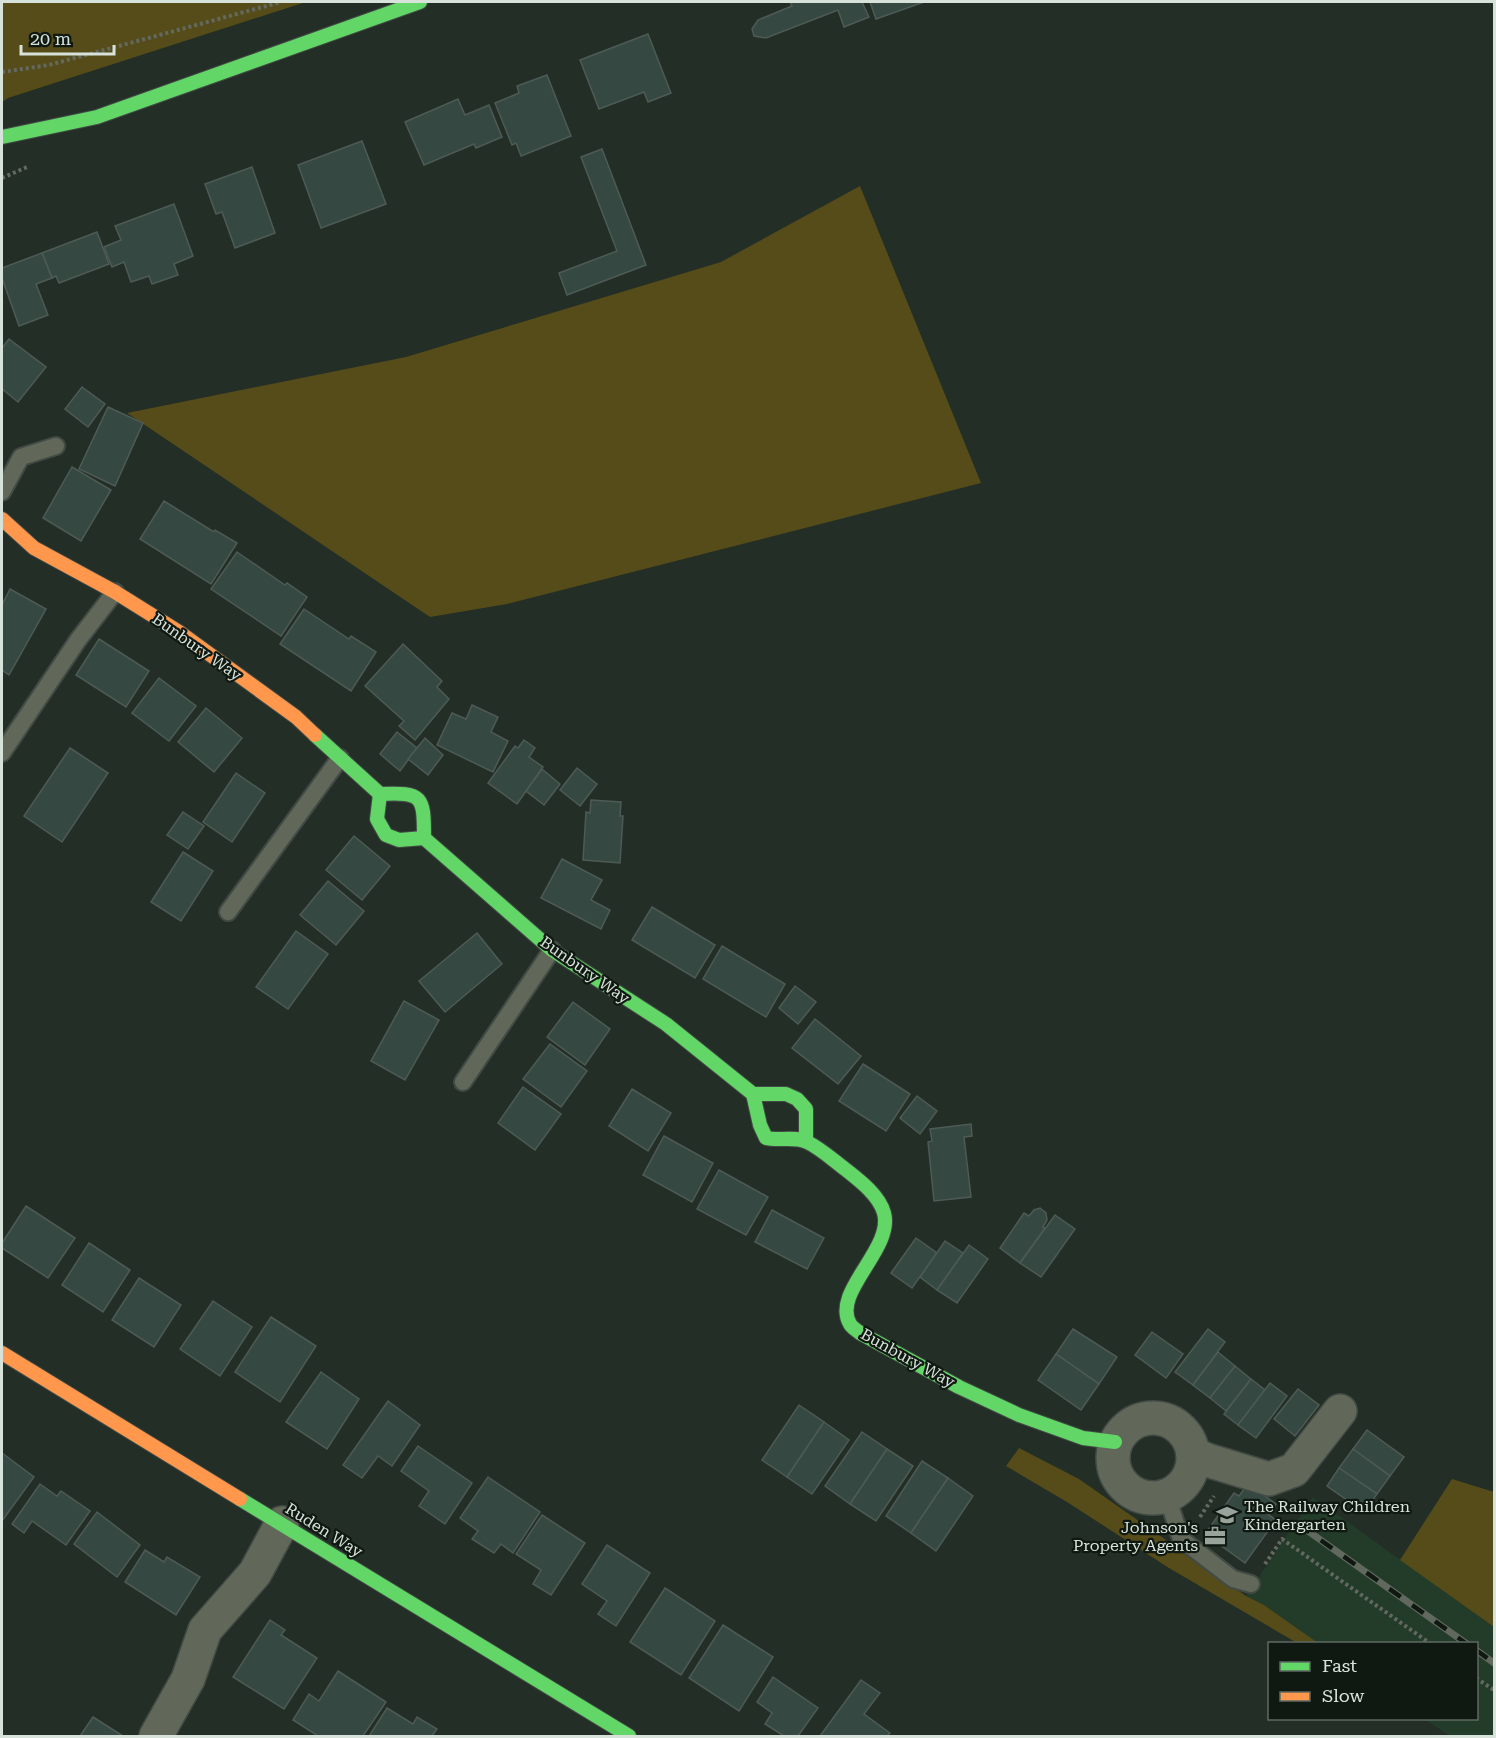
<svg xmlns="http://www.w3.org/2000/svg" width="1496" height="1738" font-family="'Roboto Serif',serif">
<rect width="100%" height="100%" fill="#232e26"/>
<path fill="#233c29" d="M1313 1497 1494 1627V1736H1450L1424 1719 1476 1718V1644L1318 1643 1264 1605 1246 1596Z"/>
<g fill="#554c19">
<path d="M2 2H306L8 98 2 102Z"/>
<path d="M860 186 981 483 507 604 430 617 127 413 406 357 721 262Z"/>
<path d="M1019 1448 1079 1479 1246 1596 1264 1605 1318 1643H1297L1169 1568 1067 1502 1006 1466Z"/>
<path d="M1452 1479 1494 1492V1627L1400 1560Z"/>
</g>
<g fill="#354942" stroke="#4e5a55" stroke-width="1.5">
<path d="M790 2H862L869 17 844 27 838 10 766 38 754 36 752 29 758 20 792 6Z"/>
<path d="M870 2H924L876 19Z"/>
<path d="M648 34 671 93 648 102 644 92 599 109 580 60Z"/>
<path d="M547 75 571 136 521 156 516 143 512 145 495 103 519 93 517 86Z"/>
<path d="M458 99 465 115 489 105 502 137 476 148 474 144 424 165 405 122Z"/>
<path d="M362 141 386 204 321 228 298 165Z"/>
<path d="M602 149 646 265 567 295 559 273 617 251 581 157Z"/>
<path d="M252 167 275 233 235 248 222 212 216 214 205 184Z"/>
<path d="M174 204 193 256 174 264 178 275 152 284 149 276 131 282 124 262 112 267 104 247 121 240 115 226Z"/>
<path d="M97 232 109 264 59 283 56 276 52 278 42 253Z"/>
<path d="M42 253 52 278 36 284 48 315 19 326 2 278V268Z"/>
<path d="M9 339 46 367 18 402 2 389V348Z"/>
<path d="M82 387 105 404 88 427 65 409Z"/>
<path d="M108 407 143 423 115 486 79 469Z"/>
<path d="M72 467 111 490 81 541 43 518Z"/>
<path d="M164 501 214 532 215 530 237 543 211 584 140 539Z"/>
<path d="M237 552 285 585 287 583 307 597 281 636 211 589Z"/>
<path d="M10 589 46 609 9 675 2 670V605Z"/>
<path d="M304 609 349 639 351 636 376 652 351 691 280 644Z"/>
<path d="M99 639 149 671 126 707 76 675Z"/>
<path d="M403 644 442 681 437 687 449 699 415 740 399 726 404 721 365 686Z"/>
<path d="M159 678 196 706 169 741 132 713Z"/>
<path d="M472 705 498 717 491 732 508 741 493 772 437 745 452 713 466 719Z"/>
<path d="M206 708 242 738 214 772 178 742Z"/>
<path d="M397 732 417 748 400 771 380 754Z"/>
<path d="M425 738 443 755 428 775 408 759Z"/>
<path d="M524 740 535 748 529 757 543 767 517 804 488 783 515 746 518 748Z"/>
<path d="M70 748 108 773 62 842 24 816Z"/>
<path d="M577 768 597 784 580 806 560 790Z"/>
<path d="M542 769 560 784 544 805 526 791Z"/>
<path d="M236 773 265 793 232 842 203 822Z"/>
<path d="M591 800 621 802 620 816H623L620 863 583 860 586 812 590 813Z"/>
<path d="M183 812 204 826 188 849 167 835Z"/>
<path d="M354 836 390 866 362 900 326 870Z"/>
<path d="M183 852 213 871 181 921 151 902Z"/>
<path d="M562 859 602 880 591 900 610 910 601 929 541 898Z"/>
<path d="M328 881 364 911 336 945 300 915Z"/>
<path d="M652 907 715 945 695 978 632 940Z"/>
<path d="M296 931 328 954 288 1009 256 987Z"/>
<path d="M477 933 502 964 445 1012 419 981Z"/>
<path d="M722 946 785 984 766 1017 703 979Z"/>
<path d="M795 986 816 1002 798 1024 779 1008Z"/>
<path d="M404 1001 439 1020 405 1080 371 1061Z"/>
<path d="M573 1002 610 1029 585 1065 547 1037Z"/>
<path d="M815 1019 861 1056 838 1084 792 1048Z"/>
<path d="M550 1044 587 1071 561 1107 523 1079Z"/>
<path d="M863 1064 910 1094 886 1131 839 1101Z"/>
<path d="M523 1087 561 1114 535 1150 498 1123Z"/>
<path d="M632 1089 671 1113 648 1151 609 1126Z"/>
<path d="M917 1096 937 1111 920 1134 900 1118Z"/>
<path d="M971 1124 972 1136 964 1137 971 1197 934 1201 928 1142 932 1141 930 1129Z"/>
<path d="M664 1136 713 1163 692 1202 643 1175Z"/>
<path d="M719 1170 768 1197 746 1235 697 1209Z"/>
<path d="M26 1206 75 1238 48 1278 2 1248V1243Z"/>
<path d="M1040 1208 1046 1213 1047 1220 1043 1227 1045 1228 1020 1263 1000 1248 1024 1213 1029 1216 1034 1210Z"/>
<path d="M772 1210 824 1238 807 1269 755 1242Z"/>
<path d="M1055 1215 1075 1229 1041 1277 1020 1263Z"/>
<path d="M916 1238 937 1253 912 1288 891 1273Z"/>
<path d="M945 1241 963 1253 937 1290 920 1277Z"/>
<path d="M89 1243 130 1270 103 1312 62 1285Z"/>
<path d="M969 1245 988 1259 957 1303 937 1290Z"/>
<path d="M139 1278 181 1305 154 1347 112 1320Z"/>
<path d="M213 1301 252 1327 220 1376 180 1349Z"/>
<path d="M271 1317 316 1346 280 1402 235 1372Z"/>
<path d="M1073 1329 1117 1357 1099 1384 1056 1354Z"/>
<path d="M1208 1329 1225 1342 1193 1385 1175 1372Z"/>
<path d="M1152 1332 1183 1354 1166 1378 1135 1355Z"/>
<path d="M1218 1352 1235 1366 1210 1398 1193 1385Z"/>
<path d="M1056 1354 1099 1384 1081 1410 1038 1380Z"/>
<path d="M1235 1366 1251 1379 1226 1411 1210 1398Z"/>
<path d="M321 1372 359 1399 327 1449 286 1422Z"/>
<path d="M1251 1379 1265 1390 1238 1425 1224 1414Z"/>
<path d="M1270 1383 1287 1396 1256 1438 1238 1425Z"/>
<path d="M1298 1389 1319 1405 1295 1436 1274 1419Z"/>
<path d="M388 1401 420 1425 392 1466 378 1456 362 1478 343 1465Z"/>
<path d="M799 1405 824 1422 787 1477 762 1460Z"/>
<path d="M824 1422 849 1440 812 1494 787 1477Z"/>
<path d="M1367 1430 1404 1457 1390 1476 1353 1449Z"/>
<path d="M862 1432 887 1449 850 1504 825 1486Z"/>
<path d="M418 1446 472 1483 445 1524 419 1506 429 1491 401 1471Z"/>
<path d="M887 1449 913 1466 876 1521 850 1504Z"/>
<path d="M1353 1449 1390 1476 1377 1494 1339 1468Z"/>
<path d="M2 1453 34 1477 2 1521Z"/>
<path d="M922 1461 948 1478 911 1533 886 1516Z"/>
<path d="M1339 1468 1377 1494 1364 1512 1327 1486Z"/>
<path d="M488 1477 540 1512 513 1553 501 1544 494 1553 472 1539 478 1531 460 1518Z"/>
<path d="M948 1478 973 1496 936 1551 911 1533Z"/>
<path d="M40 1484 57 1496 61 1491 90 1511 66 1545 32 1521 24 1533 12 1524Z"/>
<path d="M1248 1484 1276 1504 1269 1515 1276 1520 1245 1563 1205 1534 1234 1493 1239 1496Z"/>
<path d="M97 1512 140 1545 117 1577 74 1544Z"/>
<path d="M542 1515 585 1543 551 1595 533 1584 541 1570 516 1554Z"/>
<path d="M607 1545 650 1573 616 1626 598 1614 607 1601 582 1584Z"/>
<path d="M145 1550 164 1562 167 1557 200 1577 176 1615 125 1582Z"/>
<path d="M665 1588 715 1621 681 1675 630 1642Z"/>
<path d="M270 1620 285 1630 281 1635 317 1658 284 1709 233 1677Z"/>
<path d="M723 1625 773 1657 739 1711 689 1678Z"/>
<path d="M338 1671 386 1702 363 1736H318L293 1720 309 1694 319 1701Z"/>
<path d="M773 1677 818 1708 798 1736H784L765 1724 772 1713 757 1702Z"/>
<path d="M861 1680 880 1693 864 1714 890 1733 887 1736H820Z"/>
<path d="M387 1708 413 1724 417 1717 437 1729 432 1736H369Z"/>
<path d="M93 1717 123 1736H80Z"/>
</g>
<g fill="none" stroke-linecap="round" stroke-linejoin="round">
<defs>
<g id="lane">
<path d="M2 492 21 457 56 446"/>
<path d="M2 753 78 640 115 592"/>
<path d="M228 912 340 758"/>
<path d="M463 1082 552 950"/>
<path d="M1167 1496 1181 1539 1233 1579 1251 1584"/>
</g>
<g id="street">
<circle cx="1153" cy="1458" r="40"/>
<path d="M1193 1454 1207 1460 1269 1479 1294 1470 1340 1411"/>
<path d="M156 1736 188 1679 205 1630 255 1573 282 1523"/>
</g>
<g id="fast">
<path d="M2 137 97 117 420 2"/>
<path d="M315 735 380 794C423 792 424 796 424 838"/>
<path d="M380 794 377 819 386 835 399 840 424 838 552 950 666 1024 753 1094H786L797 1099 806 1109V1141"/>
<path d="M753 1094 760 1125 766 1138C778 1141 796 1136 807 1142 820 1148 833 1160 845 1169 859 1180 879 1195 884 1213 894 1249 831 1292 850 1324 852 1328 857 1330 860 1333L959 1387 1019 1415 1083 1438 1115 1442"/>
<path d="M240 1499 629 1736"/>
</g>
<g id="slow">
<path d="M2 519 34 548 115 592 179 632 296 717 315 735"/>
<path d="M2 1353 240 1499"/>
</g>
</defs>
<use href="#lane" stroke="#414a44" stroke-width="20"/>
<use href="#street" stroke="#414a44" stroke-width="36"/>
<use href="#fast" stroke="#414a44" stroke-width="16"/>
<use href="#slow" stroke="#414a44" stroke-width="16"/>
<g stroke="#63695f" stroke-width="4" stroke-dasharray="3 3" stroke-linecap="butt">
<path d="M2 72 49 65 281 2"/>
<path d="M2 178 27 167"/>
<path d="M1200 1517 1214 1496"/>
<path d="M1265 1564 1282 1539 1431 1644"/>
<path d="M1476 1678 1494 1690"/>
</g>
<use href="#lane" stroke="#61685a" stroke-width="16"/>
<use href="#street" stroke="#61685a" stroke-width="33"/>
<use href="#fast" stroke="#63d668" stroke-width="14"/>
<use href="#slow" stroke="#ff974d" stroke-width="14"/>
<defs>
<g id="rail">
<path d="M1298 1524 1467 1644"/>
<path d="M1476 1650 1494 1663"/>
</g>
</defs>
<use href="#rail" stroke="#61695e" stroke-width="7"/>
<use href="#rail" stroke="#0f1811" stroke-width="4.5" stroke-dasharray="14" stroke-linecap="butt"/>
</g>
<defs>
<symbol id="school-bare" viewBox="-9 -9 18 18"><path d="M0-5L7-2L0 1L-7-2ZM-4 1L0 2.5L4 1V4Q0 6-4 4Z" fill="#98a49b" stroke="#0f1811" stroke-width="2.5" paint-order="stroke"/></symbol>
<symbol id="office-bare" viewBox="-9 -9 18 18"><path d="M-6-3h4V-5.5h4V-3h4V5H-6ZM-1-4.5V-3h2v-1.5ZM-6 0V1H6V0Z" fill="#98a49b" stroke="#0f1811" stroke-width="2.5" paint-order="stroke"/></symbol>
</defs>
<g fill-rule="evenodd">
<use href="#school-bare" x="1212" y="1500" width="30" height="30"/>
<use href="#office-bare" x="1200" y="1521" width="30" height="30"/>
</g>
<g text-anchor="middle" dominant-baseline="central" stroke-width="4.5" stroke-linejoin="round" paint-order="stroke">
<g font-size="16" fill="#d7e3da" stroke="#0f1811">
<text transform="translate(197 647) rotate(35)">Bunbury Way</text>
<text transform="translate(585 970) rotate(35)">Bunbury Way</text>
<text transform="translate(908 1358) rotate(29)">Bunbury Way</text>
<text transform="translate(324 1530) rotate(32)">Ruden Way</text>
</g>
<g font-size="16" fill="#d7e3da" stroke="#0f1811" text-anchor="start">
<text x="1244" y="1506">The Railway Children<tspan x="1244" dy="18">Kindergarten</tspan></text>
<text x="1198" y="1527" text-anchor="end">Johnson's<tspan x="1198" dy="18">Property Agents</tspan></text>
</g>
</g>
<rect width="1496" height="1738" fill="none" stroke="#d7e3da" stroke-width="6"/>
<rect x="1268" y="1642" width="210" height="78" fill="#0f1811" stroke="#5f6961" stroke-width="1.5"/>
<rect x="1280" y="1662" width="30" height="9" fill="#63d668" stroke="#5f6961" stroke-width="1.5"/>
<text x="1322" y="1672" font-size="18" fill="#d7e3da">Fast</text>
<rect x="1280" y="1692" width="30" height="9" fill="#ff974d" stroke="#5f6961" stroke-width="1.5"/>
<text x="1322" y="1702" font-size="18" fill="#d7e3da">Slow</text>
<path d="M21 45v9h93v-9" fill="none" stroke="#d7e3da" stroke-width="3"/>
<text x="30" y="45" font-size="18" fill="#d7e3da" stroke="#0f1811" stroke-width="4.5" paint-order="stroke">20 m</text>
</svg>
